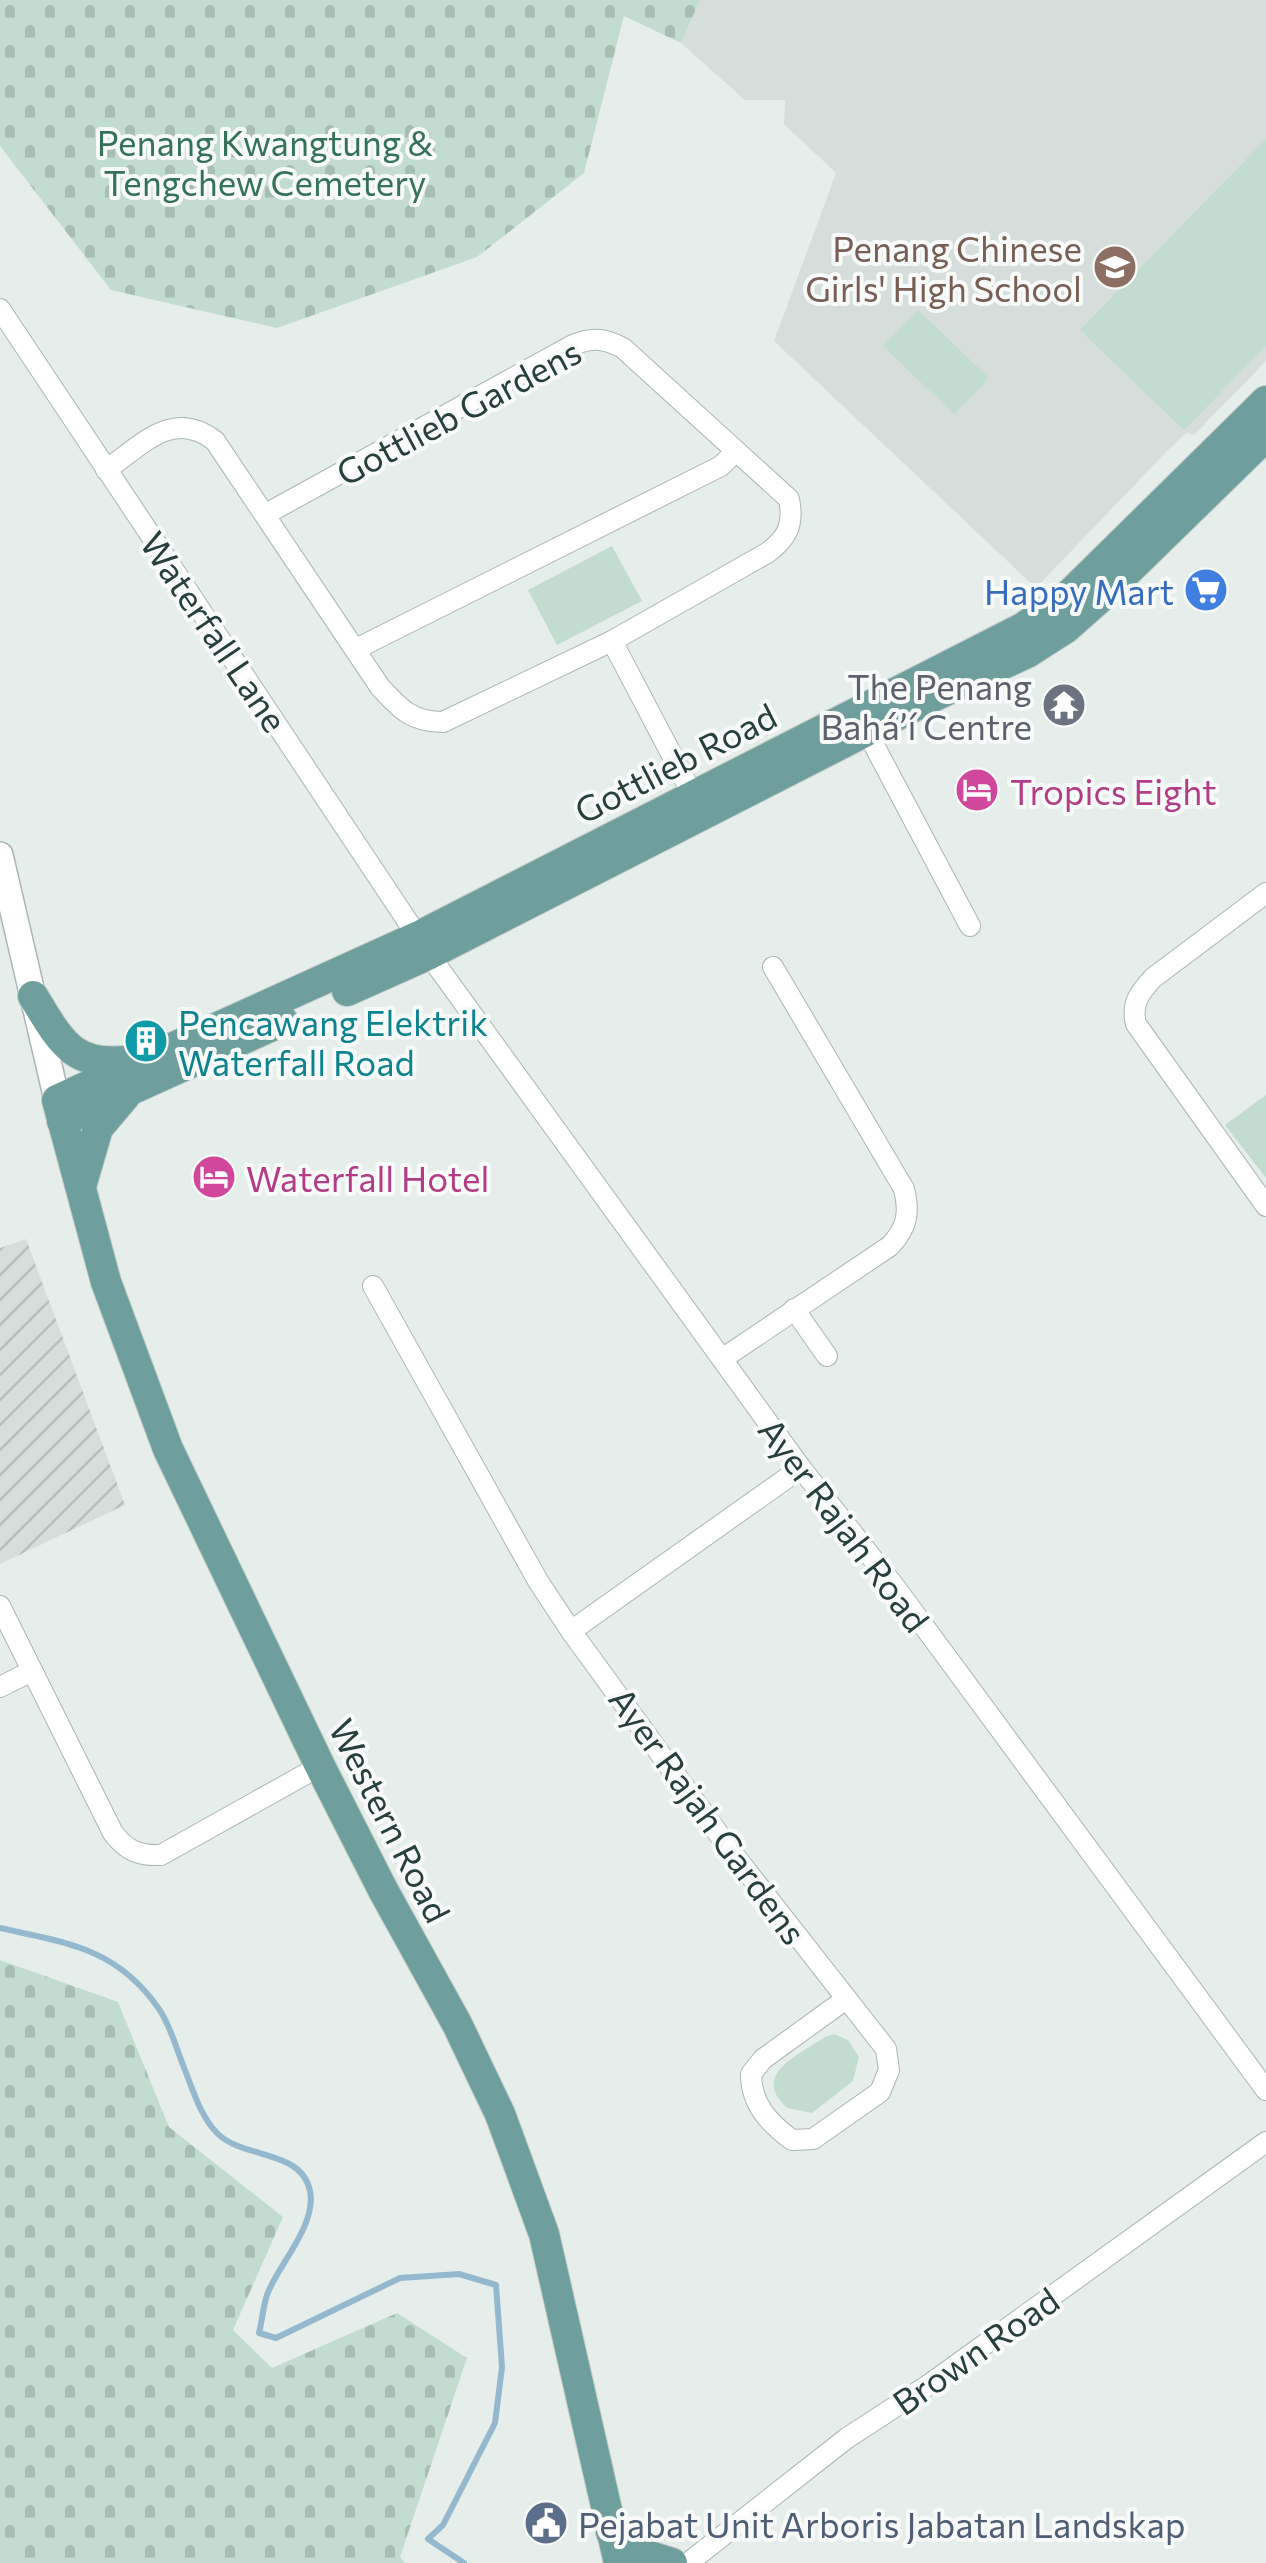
<svg xmlns="http://www.w3.org/2000/svg" width="1266" height="2563" font-family="Commissioner,sans-serif">
<defs>
<pattern id="industrial-furrows" width="10" height="10" patternUnits="userSpaceOnUse" patternTransform="scale(2.5)"><rect width="10" height="10" fill="#d5dedb"/><path d="M-1 1l2-2M0 10L10 0M9 11l2-2" fill="none" stroke="#b7c0bd"/></pattern>
<pattern id="cemetery-stones" width="16" height="16" patternUnits="userSpaceOnUse" patternTransform="scale(2.5)"><rect width="16" height="16" fill="#c2dccf"/><path d="M2 7V4a2 2 0 0 1 4 0v3zM10 15v-3a2 2 0 0 1 4 0v3z" fill="#a7beb3"/></pattern>
</defs>
<rect width="100%" height="100%" fill="#e6eeec"/>
<path fill="#d5dedb" d="M700 0H1266V361L1194 435 1186 433 1166 452 1036 588 774 341 836 173 784 124 785 100H745L681 43Z"/>
<path fill="url(#industrial-furrows)" d="M26 1239 125 1505 0 1564V1248Z"/>
<g fill="#c2dccf">
<path d="M1266 139V346L1184 430 1080 330Z"/>
<path d="M918 310 989 378 954 414 883 346Z"/>
<path d="M612 546 642 601 557 645 528 590Z"/>
<path d="M1266 1095V1178L1225 1125Z"/>
<path d="M834 2034 848 2040 859 2057 853 2081 812 2113 787 2108C750 2074 799 2055 825 2037Z"/>
</g>
<g fill="url(#cemetery-stones)">
<path d="M0 0H700L681 43 624 16 584 173 477 257 277 328 111 290 0 146Z"/>
<path d="M0 1960 118 2002 169 2127 283 2217 233 2330 272 2368 397 2313 467 2358 400 2557 405 2563H0Z"/>
</g>
<g fill="none" stroke-linecap="round" stroke-linejoin="round">
<path stroke="#94b8cd" stroke-width="6" d="M0 1928C67 1943 117 1948 159 2009 170 2025 176 2047 183 2065 192 2087 200 2116 217 2133 242 2159 302 2149 310 2191 317 2226 277 2266 267 2295 263 2307 262 2321 259 2333L276 2338 400 2278 459 2274 496 2285 502 2367 495 2423 443 2525 428 2539 464 2563"/>
<defs>
<g id="minor">
<path d="M0 309 440 970 801 1468 895 1587 1266 2090"/>
<path d="M106 470C142 445 173 408 215 441L380 687C400 709 412 722 443 722L612 641 767 553C788 538 794 524 789 499L623 348C604 338 592 337 573 345L266 514"/>
<path d="M612 641 697 803"/>
<path d="M356 649 721 466 736 451"/>
<path d="M867 732 970 926"/>
<path d="M1266 893 1153 978C1139 993 1131 1004 1136 1024L1266 1206"/>
<path d="M373 1286 538 1581 571 1631 731 1851 886 2049 889 2070 880 2092 813 2139 792 2140C769 2123 751 2104 751 2074L763 2059 846 1999"/>
<path d="M794 1309 827 1356"/>
<path d="M722 1359 890 1246C907 1228 910 1213 904 1189L773 967"/>
<path d="M0 1606 113 1833C127 1851 139 1856 161 1855L320 1766"/>
<path d="M571 1631 801 1468"/>
<path d="M0 1687 32 1671"/>
<path d="M688 2563 847 2438 927 2386 1266 2142"/>
</g>
<path id="tertiary" d="M0 855 57 1100"/>
<g id="primary">
<path d="M347 991 430 954 935 696 1027 653 1066 628 1102 596 1266 436"/>
<path d="M33 996C61 1042 73 1069 133 1060"/>
<path d="M62 1121 283 1021"/>
<path d="M82 1183 98 1128 125 1096"/>
<path d="M611 2532 643 2554 672 2563"/>
<path d="M619 2563 544 2234 500 2114 457 2024 383 1890 320 1766 168 1449 106 1282 57 1100 419 936 1024 627 1068 596 1266 401"/>
</g>
</defs>
<use href="#minor" stroke="#a9b6b4" stroke-width="22"/>
<use href="#tertiary" stroke="#a9b6b4" stroke-width="28"/>
<use href="#primary" stroke="#c3c9c9" stroke-width="32"/>
<use href="#minor" stroke="#fff" stroke-width="20"/>
<use href="#tertiary" stroke="#fff" stroke-width="25"/>
<use href="#primary" stroke="#6f9f9d" stroke-width="30"/>
</g>
<defs>
<symbol id="school-disc" viewBox="-11 -11 22 22"><circle r="9.5" fill="#8d6e63" stroke="#f7faf9"/><path d="M0-5L7-2L0 1L-7-2ZM-4 1L0 2.5L4 1V4Q0 6-4 4Z" fill="#fff"/></symbol>
<symbol id="supermarket-disc" viewBox="-11 -11 22 22"><circle r="9.5" fill="#3f7fe0" stroke="#f7faf9"/><path d="M-6-5.5h2.5l.6 2H6L4.5 2H-2.5L-4.4-4H-6ZM-1.5 3.2a1.3 1.3 0 1 0 .1 0ZM3 3.2a1.3 1.3 0 1 0 .1 0Z" fill="#fff"/></symbol>
<symbol id="temple-disc" viewBox="-11 -11 22 22"><circle r="9.5" fill="#6b7280" stroke="#f7faf9"/><path d="M0-6L5-2H3V0L6.5 2.5H4V6H1.5V3h-3V6H-4V2.5H-6.5L-3 0V-2H-5Z" fill="#fff"/></symbol>
<symbol id="hotel-disc" viewBox="-11 -11 22 22"><circle r="9.5" fill="#d1479c" stroke="#f7faf9"/><path d="M-6-4.5h1.5V1H6V5H4.5V3h-9V5H-6ZM-4 0a1.8 1.8 0 1 1 3.6 0ZM.5 0V-2.5h3Q6-2.5 6 0Z" fill="#fff"/></symbol>
<symbol id="building-disc" viewBox="-11 -11 22 22"><circle r="9.5" fill="#0f9aa8" stroke="#f7faf9"/><path d="M-4-6H4V6H1V3H-1V6H-4ZM-2.5-4.3h1.7v1.8h-1.7ZM.8-4.3h1.7v1.8H.8ZM-2.5-1h1.7V.8h-1.7ZM.8-1h1.7V.8H.8Z" fill="#fff"/></symbol>
<symbol id="civic-disc" viewBox="-11 -11 22 22"><circle r="9.5" fill="#5c6f8a" stroke="#f7faf9"/><path d="M-.6-6.5H3V-4.5H.6V-3L4-1V1h2V6H-6V1h2V-1L-.6-3ZM-1.2 2.5V6h2.4V2.5Z" fill="#fff"/></symbol>
</defs>
<g fill-rule="evenodd">
<use href="#school-disc" x="1090" y="242" width="50" height="50"/>
<use href="#supermarket-disc" x="1181" y="565" width="50" height="50"/>
<use href="#temple-disc" x="1039" y="680" width="50" height="50"/>
<use href="#hotel-disc" x="952" y="765" width="50" height="50"/>
<use href="#building-disc" x="121" y="1016" width="50" height="50"/>
<use href="#hotel-disc" x="189" y="1152" width="50" height="50"/>
<use href="#civic-disc" x="521" y="2498" width="50" height="50"/>
</g>
<g text-anchor="middle" dominant-baseline="central" stroke-width="8" stroke-linejoin="round" paint-order="stroke">
<g font-size="35" fill="#34725a" stroke="#f7faf9">
<text x="265" y="141">Penang Kwangtung &amp;<tspan x="265" dy="40">Tengchew Cemetery</tspan></text>
</g>
<g font-size="35" fill="#785e54" stroke="#f7faf9" text-anchor="end">
<text x="1082" y="247">Penang Chinese<tspan x="1082" dy="40">Girls' High School</tspan></text>
</g>
<g font-size="35" fill="#273f3d" stroke="#f7faf9">
<text transform="translate(458 411) rotate(-28)">Gottlieb Gardens</text>
<text transform="translate(215 631) rotate(56)">Waterfall Lane</text>
<text transform="translate(675 762) rotate(-27)">Gottlieb Road</text>
<text transform="translate(845 1524) rotate(53)">Ayer Rajah Road</text>
<text transform="translate(709 1815) rotate(54)">Ayer Rajah Gardens</text>
<text transform="translate(391 1820) rotate(63)">Western Road</text>
<text transform="translate(975 2350) rotate(-35)">Brown Road</text>
</g>
<g font-size="35" fill="#366cbe" stroke="#f7faf9" text-anchor="end">
<text x="1174" y="590">Happy Mart</text>
</g>
<g font-size="35" fill="#5b616d" stroke="#f7faf9" text-anchor="end">
<text x="1032" y="685">The Penang<tspan x="1032" dy="40">Bahá’í Centre</tspan></text>
</g>
<g font-size="35" fill="#b23c85" stroke="#f7faf9" text-anchor="start">
<text x="1010" y="790">Tropics Eight</text>
<text x="246" y="1177">Waterfall Hotel</text>
</g>
<g font-size="35" fill="#0d838f" stroke="#f7faf9" text-anchor="start">
<text x="178" y="1021">Pencawang Elektrik<tspan x="178" dy="40">Waterfall Road</tspan></text>
</g>
<g font-size="35" fill="#4e5e75" stroke="#f7faf9" text-anchor="start">
<text x="578" y="2523">Pejabat Unit Arboris Jabatan Landskap</text>
</g>
</g>
</svg>
